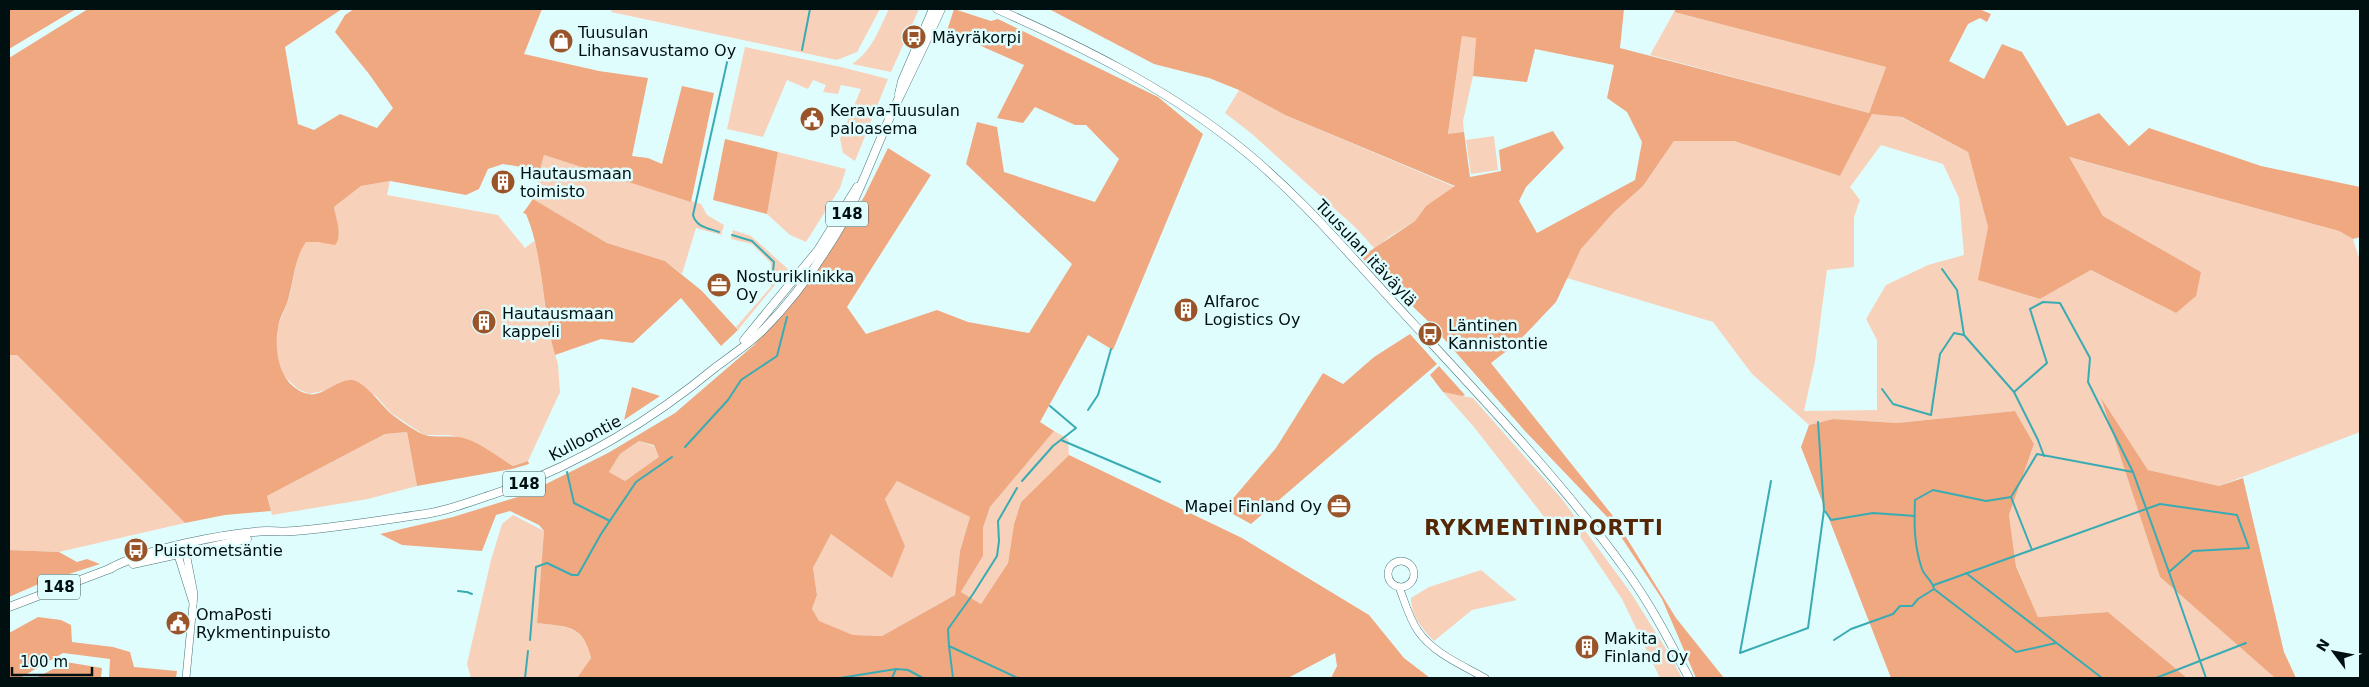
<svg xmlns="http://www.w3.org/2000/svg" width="2369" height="687" font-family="'DejaVu Sans',sans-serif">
<rect width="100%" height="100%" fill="#e0fdfe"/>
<g fill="#f8d1bb" fill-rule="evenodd">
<path d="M612 9H880L857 52 837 60 611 12Z"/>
<path d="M889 9H919L891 72 852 64C872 51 879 29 889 9Z"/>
<path d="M1674 12 1886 67 1869 113 1650 55Z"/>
<path d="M1462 36 1476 37 1473 76 1463 121 1464 132 1448 135Z"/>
<path d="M745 47 841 67 888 79 855 161 843 153 840 139 861 89 841 85 838 94 823 92 826 85 813 80 808 89 787 80 763 137 727 129Z"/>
<path d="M1239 90 1285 115 1455 187 1426 206 1415 221 1389 237 1375 249 1356 228 1252 134 1225 113Z"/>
<path d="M1872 113 1901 117 1968 152 1988 227 1979 280 2040 299 2091 270 2176 313 2201 272 2103 216 2068 157 2339 231 2353 239 2360 261V432L2219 486 2148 470 2102 401 2160 577 2275 678H2187L2108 612 2038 617 2016 565 2009 515 2034 444 2015 411 1897 423 1833 419 1809 425 1752 374 1713 322 1567 278 1581 249 1614 212 1643 186 1674 141H1734L1840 176ZM1881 145 1943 164 1959 198 1964 255 1928 265 1886 285 1866 319 1877 340V410L1804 411 1815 361 1827 270 1854 267V217L1860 200 1850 187Z"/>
<path d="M1494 136 1498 170 1471 174 1466 140Z"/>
<path d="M778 152 846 169 840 188 806 242 790 235 767 214Z"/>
<path d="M544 155 701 204 707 215 724 225 721 235 696 228 682 274 665 261 607 243 533 199Z"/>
<path d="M390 181 387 195 498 215 525 248 534 241 538 248 548 332 558 364 560 392 528 461 513 466 467 439 448 435H424L391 413 376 396 346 381 327 390 309 394 298 389 284 376 276 356 278 326 289 298 299 251 306 242H318L339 236 334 207 361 186Z"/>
<path d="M733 230 751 236 788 269 738 330 736 327 771 287V263L752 244 731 239Z"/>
<path d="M9 355H17L185 523 59 552 9 550Z"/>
<path d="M1443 392 1473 398 1562 499 1631 593 1671 657 1682 678H1660L1622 599 1575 529 1559 536 1474 427Z"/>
<path d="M1054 431 1068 439 1069 455 1021 502 1014 524 1008 563 981 604 961 592 983 556V528L990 507Z"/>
<path d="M407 432 417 486 368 499 272 515 267 496 385 434Z"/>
<path d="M639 441 654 446 660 457 625 481 609 472 620 454Z"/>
<path d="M897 481 970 517 960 551 955 595 882 636 853 635 818 621 812 609 817 595 813 568 831 534 892 577 905 546 885 499Z"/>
<path d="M513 515 544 531 537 623C567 627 583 625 591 658L577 678H471L467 664 491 560 502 524Z"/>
<path d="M1481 570 1517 600 1472 610 1434 641C1422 629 1411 616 1411 598L1429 587Z"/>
</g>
<g fill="#f0a881" fill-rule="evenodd">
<path d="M9 9H76L9 49Z"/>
<path d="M88 9H342L285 47 298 124 314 130 340 114 377 128 393 108 369 74 335 32 345 15 354 9H542L524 54 599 71 648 78 632 156 648 158 662 164 682 86 714 93 691 202 544 155 540 170 503 164 488 169 479 189 466 195 390 181 361 186 334 207C336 219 343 236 335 245L318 242H306C295 257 294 278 289 296 287 307 279 317 278 328 274 352 279 386 308 394 324 398 343 373 358 382 371 390 379 402 390 413 399 420 412 429 422 434 433 439 454 434 467 439 483 445 498 457 513 466L528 461 529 464 512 469 417 486 407 432 385 434 267 496 271 511 225 515 185 523 17 355H9V58Z"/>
<path d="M954 9 991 21 998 19 1158 97 1203 134 1113 350 1088 335 1040 422 1054 431 990 507 983 528V556L961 592 981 604 1008 563 1014 524 1021 502 1069 455 1242 538 1369 615 1404 658 1430 678H1331L1337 666 1335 653 1288 678H577L591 658C583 624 567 627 537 623L544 531 539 525 510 511 496 515 482 551 402 545 380 534 453 517 524 495 608 453 675 413 754 345 793 301 864 197 888 148 931 175 847 307 866 334 937 310 968 322 1029 333 1072 264 966 164 977 122 997 127 1004 172 1095 202 1119 159 1086 125H1075L1035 107 1023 123 997 118 1024 65 947 31ZM639 441 654 445 659 457 625 481 609 472 620 454ZM897 481 970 517 960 551 955 595 882 636 853 635 819 621 812 609 817 595 813 568 831 534 892 578 905 546 885 499Z"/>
<path d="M1049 9H1624L1620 48 1869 113 1886 67 1674 12 1676 9H1979L1991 14 1987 22 1980 18 1968 24 1949 61 1984 79 2002 44 2022 52 2067 126 2099 113 2129 146 2149 128 2261 166 2360 187V237L2353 239 2339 231 2069 157 2103 216 2201 272 2196 296 2176 313 2091 270 2040 299 1978 280 1988 227 1968 152 1902 117 1872 114 1840 176 1734 141H1674L1643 186 1614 212 1581 249 1556 302 1517 343 1491 363 1613 516 1676 618 1724 678H1696L1662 599 1610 520 1525 431 1430 323 1361 257 1415 221 1426 206 1455 186 1285 115 1239 90 1209 78 1154 64ZM1462 36 1476 38 1473 76 1527 82 1535 49 1614 65 1607 98 1627 112 1642 142 1635 180 1537 233 1519 201 1526 187 1564 148 1553 131 1499 150 1501 171 1470 177 1464 132 1448 134Z"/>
<path d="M725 139 778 152 767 214 713 200Z"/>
<path d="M533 199 607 243 665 261 702 291 738 330 721 346 681 298 633 343 601 339 555 355C541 309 545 259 526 214L523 213Z"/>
<path d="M1410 334 1437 364 1251 524 1224 509 1276 448 1323 373 1343 384 1374 357Z"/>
<path d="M1439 366 1465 395 1462 396 1443 392 1430 375Z"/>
<path d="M632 387 660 396 624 420Z"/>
<path d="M2101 398 2148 470 2219 486 2243 478 2284 652 2296 678H2275L2160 577Z"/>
<path d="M2015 411 2034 444 2009 515 2016 566 2038 617 2108 612 2187 678H1891L1801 447 1809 425 1833 419 1897 423Z"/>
<path d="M9 550 59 552 77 562 87 559 100 564 41 583 9 597Z"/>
<path d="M38 617 61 620 71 625 72 642 113 647 130 652 134 667 177 671 176 678H109L110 659 63 653 20 678H9V633Z"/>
<path d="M66 662 102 668 101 678H36Z"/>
</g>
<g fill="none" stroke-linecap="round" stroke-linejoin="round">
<g stroke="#39acb3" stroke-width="2">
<path d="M802 50 810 9"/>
<path d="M719 232C708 228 696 227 693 215L730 49"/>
<path d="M732 235 752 241 774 262 772 282"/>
<path d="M1942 269 1957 290 1964 335 2014 392 2038 440 2044 456"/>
<path d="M1882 389 1893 404 1931 415 1940 354 1954 333 1964 335"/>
<path d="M2014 392 2047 363 2030 309 2043 302 2060 303 2090 358 2088 382 2133 472 2169 572"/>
<path d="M1088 410 1098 395 1111 349"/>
<path d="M1061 440 1160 482"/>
<path d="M685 447 728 400 741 380 777 356 787 317"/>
<path d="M567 472 574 503 610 521"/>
<path d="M1022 481 1053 446 1076 428 1050 406"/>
<path d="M1771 481 1740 653 1808 628 1824 510 1818 422"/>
<path d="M1017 488 998 521 999 541 997 556 973 594 948 629 949 646 1018 678"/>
<path d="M2011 497 1986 501 1933 490 1915 500C1914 524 1914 546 1922 569 1925 577 1933 581 1934 589L2016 652 2056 643"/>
<path d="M1825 511 1831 520 1873 513 1915 516"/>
<path d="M2032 550 2011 497 2037 454 2133 472"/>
<path d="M1966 573 2102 678"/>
<path d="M1934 585 2160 504 2237 515 2249 548 2193 551 2169 572 2206 678"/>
<path d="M458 591 466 592"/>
<path d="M467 592 472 594"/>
<path d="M530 640 536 567 547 563 572 575H578L601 534 636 482 672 457"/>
<path d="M1834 640 1851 629 1893 614 1900 606H1912L1918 599 1934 589"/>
<path d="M949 646 953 678"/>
<path d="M525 678 528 651"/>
<path d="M840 678 896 669 908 670 923 678"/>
<path d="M892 678 896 669"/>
<path d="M2156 678 2246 643"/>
</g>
<defs>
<g id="secondary">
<path d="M185 548 194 594 186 678"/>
<path d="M176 549 193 603"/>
<circle cx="1401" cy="574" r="13"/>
<path d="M1399 587C1405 602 1409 618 1418 631 1433 653 1462 665 1485 678"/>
</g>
<g id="primary">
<path d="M997 9C1080 46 1160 85 1232 141 1298 192 1352 258 1409 319 1483 399 1564 484 1627 572 1651 605 1670 642 1689 678"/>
<path d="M899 94 902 81 933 9"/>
<path d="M744 340 818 250 857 187"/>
<path d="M133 564 247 539"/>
<path d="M109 569C146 549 224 533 267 531 276 531 285 532 294 531 335 528 377 521 418 515 443 512 467 503 491 495 575 467 648 423 716 367 732 355 749 344 763 330 787 306 812 273 830 244 859 200 874 149 897 102 912 71 927 40 941 9"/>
<path d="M9 607 112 568"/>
</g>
</defs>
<use href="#secondary" stroke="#4a7679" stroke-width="8"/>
<use href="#primary" stroke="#4a7679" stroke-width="9"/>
<use href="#secondary" stroke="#fff" stroke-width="7"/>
<use href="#primary" stroke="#fff" stroke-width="8"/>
</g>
<defs>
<symbol id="bus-disc" viewBox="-11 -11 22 22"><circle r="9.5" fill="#995429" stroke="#e0fdfe"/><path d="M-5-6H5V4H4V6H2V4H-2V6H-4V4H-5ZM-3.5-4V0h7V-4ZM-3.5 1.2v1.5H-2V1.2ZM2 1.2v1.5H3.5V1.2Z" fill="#fff"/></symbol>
<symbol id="shop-disc" viewBox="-11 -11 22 22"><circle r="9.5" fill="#995429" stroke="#e0fdfe"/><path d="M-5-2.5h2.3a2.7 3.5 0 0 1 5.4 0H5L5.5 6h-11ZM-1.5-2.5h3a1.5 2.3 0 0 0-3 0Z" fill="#fff"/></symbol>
<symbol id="civic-disc" viewBox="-11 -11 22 22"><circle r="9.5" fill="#995429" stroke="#e0fdfe"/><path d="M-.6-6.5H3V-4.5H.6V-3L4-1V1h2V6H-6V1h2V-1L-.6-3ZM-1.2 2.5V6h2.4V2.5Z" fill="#fff"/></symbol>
<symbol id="building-disc" viewBox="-11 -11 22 22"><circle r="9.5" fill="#995429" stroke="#e0fdfe"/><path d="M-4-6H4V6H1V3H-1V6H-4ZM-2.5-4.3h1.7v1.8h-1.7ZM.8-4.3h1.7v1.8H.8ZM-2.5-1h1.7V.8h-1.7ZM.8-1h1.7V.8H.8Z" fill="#fff"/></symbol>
<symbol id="office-disc" viewBox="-11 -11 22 22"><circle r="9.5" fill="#995429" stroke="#e0fdfe"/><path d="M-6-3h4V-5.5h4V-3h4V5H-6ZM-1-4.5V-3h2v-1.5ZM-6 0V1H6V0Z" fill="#fff"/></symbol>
</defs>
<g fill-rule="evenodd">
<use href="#bus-disc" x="900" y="23" width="28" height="28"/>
<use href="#shop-disc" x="547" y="27" width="28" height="28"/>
<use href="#civic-disc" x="798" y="105" width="28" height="28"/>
<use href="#building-disc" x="489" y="168" width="28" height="28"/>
<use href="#office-disc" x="705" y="271" width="28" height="28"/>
<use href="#building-disc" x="1172" y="296" width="28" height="28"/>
<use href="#building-disc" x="470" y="308" width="28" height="28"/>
<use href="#bus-disc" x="1416" y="320" width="28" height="28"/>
<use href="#office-disc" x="1325" y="492" width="28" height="28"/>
<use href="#bus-disc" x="122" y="536" width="28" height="28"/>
<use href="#civic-disc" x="164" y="609" width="28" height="28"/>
<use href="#building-disc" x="1573" y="633" width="28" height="28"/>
</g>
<g text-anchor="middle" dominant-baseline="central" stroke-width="5" stroke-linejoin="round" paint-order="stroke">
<g fill="#e0fdfe" stroke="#435657" stroke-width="1">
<rect x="826" y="201.5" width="42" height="25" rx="4"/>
<rect x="503" y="471.5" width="42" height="25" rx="4"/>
<rect x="38" y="574.5" width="42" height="25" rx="4"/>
</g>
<g font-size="15" font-weight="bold" fill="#000f10">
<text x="847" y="214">148</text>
<text x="524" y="484">148</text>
<text x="59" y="587">148</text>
</g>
<g font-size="16" fill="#000f10" stroke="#e0fdfe" text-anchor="start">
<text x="578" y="32">Tuusulan<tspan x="578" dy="18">Lihansavustamo Oy</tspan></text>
<text x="932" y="37">Mäyräkorpi</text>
<text x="830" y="110">Kerava-Tuusulan<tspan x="830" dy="18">paloasema</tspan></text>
<text x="520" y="173">Hautausmaan<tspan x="520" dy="18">toimisto</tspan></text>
<text x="736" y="276">Nosturiklinikka<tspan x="736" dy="18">Oy</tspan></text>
<text x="1204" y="301">Alfaroc<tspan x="1204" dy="18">Logistics Oy</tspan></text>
<text x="502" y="313">Hautausmaan<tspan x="502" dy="18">kappeli</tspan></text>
<text x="1448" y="325">Läntinen<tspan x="1448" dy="18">Kannistontie</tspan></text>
<text x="1322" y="506" text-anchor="end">Mapei Finland Oy</text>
<text x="154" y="550">Puistometsäntie</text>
<text x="196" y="614">OmaPosti<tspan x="196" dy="18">Rykmentinpuisto</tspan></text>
<text x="1604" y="638">Makita<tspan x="1604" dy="18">Finland Oy</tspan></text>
</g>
<g font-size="16" fill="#000f10" stroke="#e0fdfe">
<text transform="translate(1366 253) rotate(47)">Tuusulan itäväylä</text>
<text transform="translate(585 438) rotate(-28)">Kulloontie</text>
</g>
<g font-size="21" font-weight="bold" letter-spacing="1" fill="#552707" stroke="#e0fdfe">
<text x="1544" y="528">RYKMENTINPORTTI</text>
</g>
</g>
<rect width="2369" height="687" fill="none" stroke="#000f10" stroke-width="20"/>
<g transform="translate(2334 652) rotate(302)" stroke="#e0fdfe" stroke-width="4" paint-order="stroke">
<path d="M0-4L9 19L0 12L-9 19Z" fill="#000f10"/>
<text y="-8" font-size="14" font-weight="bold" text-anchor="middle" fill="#000f10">N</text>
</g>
<path d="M12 667v8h80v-8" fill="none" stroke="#000f10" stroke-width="2.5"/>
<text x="20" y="667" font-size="15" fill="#000f10" stroke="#e0fdfe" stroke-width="4" paint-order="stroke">100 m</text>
</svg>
